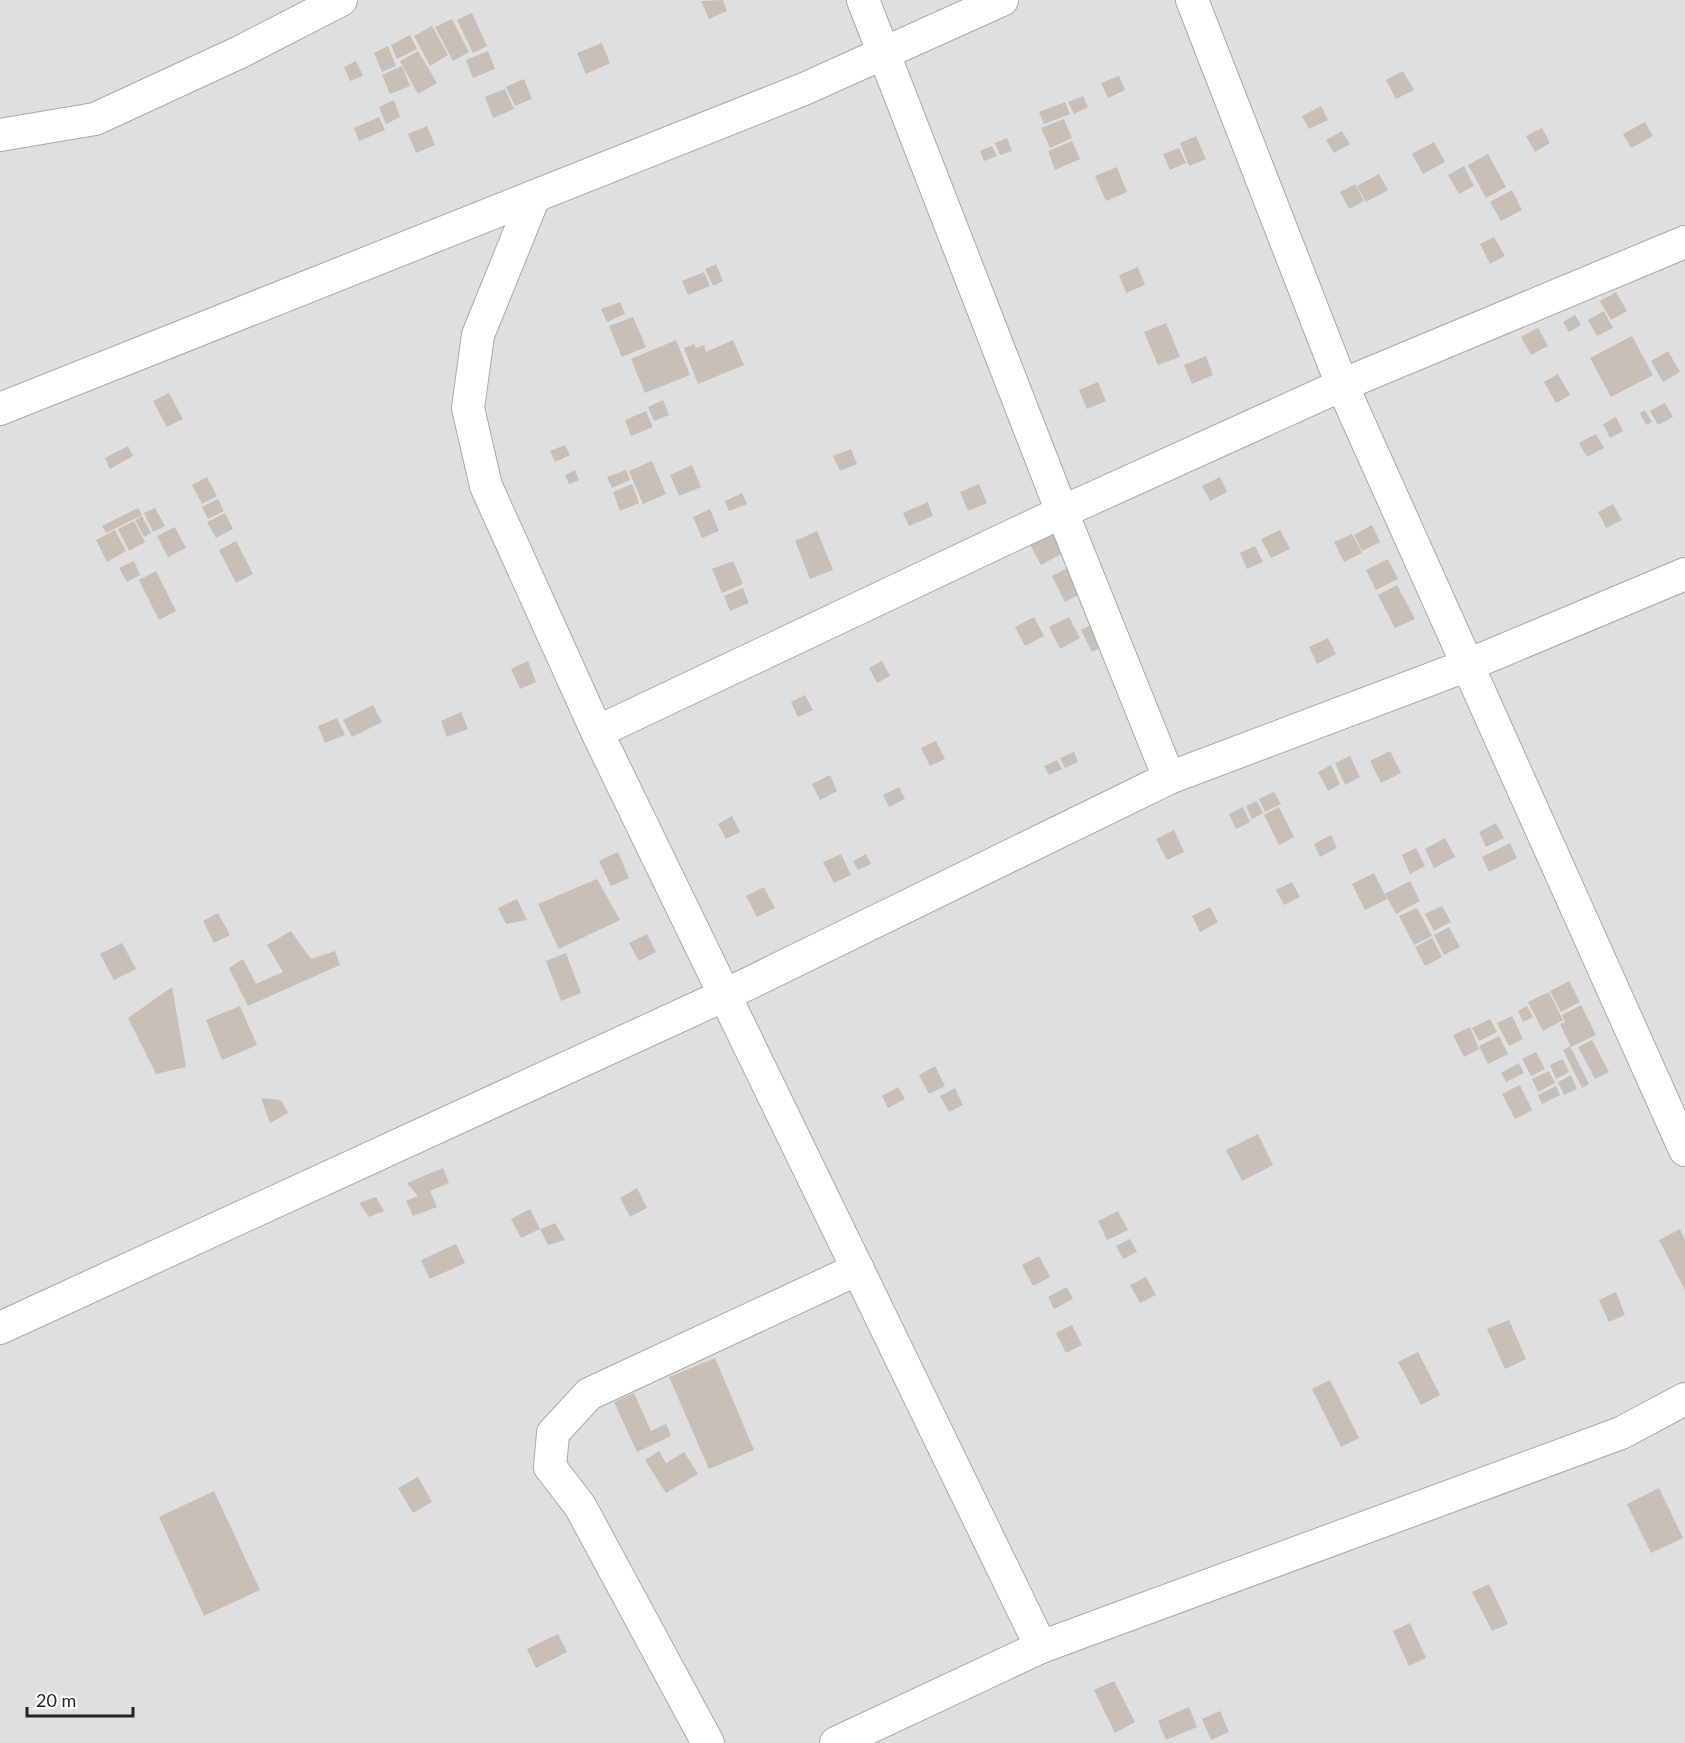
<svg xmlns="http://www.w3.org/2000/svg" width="1685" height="1743" font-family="Lato,sans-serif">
<rect width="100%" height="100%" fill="#f2efe9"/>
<rect fill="#e0dfdf" x="0" y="0" width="1685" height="1743"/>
<g fill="#c7bfb8">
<path d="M723 0 727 11 709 19 701 1Z"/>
<path d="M472 13 487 46 473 53 457 20Z"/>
<path d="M452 19 469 52 453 61 435 27Z"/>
<path d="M432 26 448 55 430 66 414 36Z"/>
<path d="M410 35 417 49 397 59 391 45Z"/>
<path d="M602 43 610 63 586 74 577 53Z"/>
<path d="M388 46 396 66 382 72 374 53Z"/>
<path d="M418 51 437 83 418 94 400 61Z"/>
<path d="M488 51 495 69 473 78 466 60Z"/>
<path d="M356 61 363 76 350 81 344 67Z"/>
<path d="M402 66 410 86 390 94 382 75Z"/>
<path d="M1403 71 1414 90 1396 99 1386 80Z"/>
<path d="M1119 76 1125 90 1108 98 1101 83Z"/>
<path d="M524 79 532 99 515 106 506 87Z"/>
<path d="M505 89 514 109 493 118 485 97Z"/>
<path d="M1083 96 1088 107 1074 114 1068 102Z"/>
<path d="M394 100 400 117 386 124 379 107Z"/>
<path d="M1065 102 1070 114 1044 124 1039 112Z"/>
<path d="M1321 106 1328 120 1309 129 1302 116Z"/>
<path d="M379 117 385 130 359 141 354 128Z"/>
<path d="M1064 119 1072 138 1050 148 1041 128Z"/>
<path d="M1645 122 1653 136 1631 148 1623 134Z"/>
<path d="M427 126 435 145 416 153 408 134Z"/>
<path d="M1542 128 1550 143 1535 152 1526 136Z"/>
<path d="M1342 131 1350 144 1334 153 1326 140Z"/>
<path d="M1196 136 1206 159 1189 166 1180 143Z"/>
<path d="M1007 138 1012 151 1000 155 995 143Z"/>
<path d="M1072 141 1080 159 1055 170 1048 151Z"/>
<path d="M1434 142 1445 162 1423 174 1412 154Z"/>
<path d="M992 146 997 156 984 161 980 151Z"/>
<path d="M1179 148 1186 163 1170 170 1163 154Z"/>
<path d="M1488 154 1506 187 1486 198 1468 165Z"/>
<path d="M1464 166 1474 186 1459 194 1448 175Z"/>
<path d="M1117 167 1127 192 1106 201 1095 176Z"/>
<path d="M1379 174 1388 190 1366 202 1357 186Z"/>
<path d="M1355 184 1364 201 1349 209 1340 192Z"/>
<path d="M1512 190 1522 210 1501 221 1490 202Z"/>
<path d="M1494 237 1505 256 1490 264 1480 244Z"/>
<path d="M716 264 723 281 713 286 705 269Z"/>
<path d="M1138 267 1145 285 1126 293 1119 275Z"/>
<path d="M704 272 710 286 688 295 682 281Z"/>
<path d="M1616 292 1627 311 1611 320 1600 301Z"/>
<path d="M620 302 625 314 607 322 601 309Z"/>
<path d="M1604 311 1613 328 1597 336 1588 320Z"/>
<path d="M1575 315 1581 325 1569 332 1563 322Z"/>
<path d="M633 317 646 347 622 357 609 326Z"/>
<path d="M1166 323 1180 357 1158 365 1144 332Z"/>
<path d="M1538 328 1548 346 1531 355 1521 337Z"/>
<path d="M1632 336 1653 375 1611 397 1590 358Z"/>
<path d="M676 340 690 375 645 393 631 359Z"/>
<path d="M733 340 744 365 698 384 684 348 694 344 696 348 704 345 706 352Z"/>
<path d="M1668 351 1680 372 1663 382 1651 361Z"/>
<path d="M1206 356 1213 375 1192 384 1184 365Z"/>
<path d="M1558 374 1570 395 1556 403 1544 382Z"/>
<path d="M1098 382 1106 401 1087 409 1079 390Z"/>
<path d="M169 393 183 419 167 427 153 401Z"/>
<path d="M663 400 669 415 654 421 648 407Z"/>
<path d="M1665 403 1673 417 1658 425 1650 411Z"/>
<path d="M1645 410 1652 422 1646 425 1640 413Z"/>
<path d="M646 411 653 427 631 436 625 420Z"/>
<path d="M1616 417 1623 431 1610 438 1603 424Z"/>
<path d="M1596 434 1604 448 1587 457 1579 443Z"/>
<path d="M565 445 570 455 555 462 550 451Z"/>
<path d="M128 446 133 456 110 469 105 458Z"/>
<path d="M851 449 857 464 840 471 833 456Z"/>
<path d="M652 461 666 494 643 504 629 471Z"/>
<path d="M692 465 701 487 679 496 670 475Z"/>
<path d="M575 470 579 480 569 484 565 475Z"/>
<path d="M626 470 630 480 612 488 607 477Z"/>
<path d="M207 477 217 496 202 504 192 485Z"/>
<path d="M1220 477 1227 492 1210 501 1202 486Z"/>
<path d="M632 484 639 503 620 511 613 492Z"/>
<path d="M979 484 987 503 968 511 960 492Z"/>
<path d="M742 493 747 504 729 511 725 501Z"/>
<path d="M218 499 224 511 208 519 202 507Z"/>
<path d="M928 502 933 516 909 526 903 513Z"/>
<path d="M1613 504 1622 520 1606 528 1598 512Z"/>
<path d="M138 508 142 515 106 533 102 526Z"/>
<path d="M155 508 165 526 153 532 144 513Z"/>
<path d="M710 509 719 531 702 538 693 517Z"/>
<path d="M225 513 233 529 216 538 207 522Z"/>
<path d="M142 516 151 533 144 537 135 520Z"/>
<path d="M134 521 145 542 129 551 118 529Z"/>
<path d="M1372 525 1380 542 1362 551 1354 535Z"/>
<path d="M1048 526 1063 553 1041 565 1026 537Z"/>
<path d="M175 527 186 548 168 557 157 536Z"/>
<path d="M115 530 126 551 107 562 96 540Z"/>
<path d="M1280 530 1290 549 1271 558 1261 539Z"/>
<path d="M817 531 833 570 810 579 795 541Z"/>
<path d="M1352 534 1362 553 1344 562 1334 542Z"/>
<path d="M236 541 253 574 236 583 219 550Z"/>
<path d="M1255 546 1263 562 1247 569 1240 553Z"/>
<path d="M1388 559 1398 579 1376 590 1366 570Z"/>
<path d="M134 561 140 575 127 582 119 568Z"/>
<path d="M733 561 743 584 722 593 712 569Z"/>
<path d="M1069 567 1082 593 1065 602 1052 576Z"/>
<path d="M156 571 176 611 159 620 139 580Z"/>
<path d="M1397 585 1415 619 1395 628 1378 595Z"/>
<path d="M743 588 749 603 730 611 724 596Z"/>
<path d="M1034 617 1044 636 1025 646 1015 627Z"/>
<path d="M1069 617 1080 638 1060 649 1049 627Z"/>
<path d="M1093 624 1104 645 1092 652 1081 630Z"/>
<path d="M1328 638 1336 654 1317 664 1309 647Z"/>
<path d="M528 661 536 682 520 689 511 669Z"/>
<path d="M882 661 890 676 877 683 869 668Z"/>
<path d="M805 695 813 710 798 717 791 702Z"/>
<path d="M373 705 382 722 352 737 343 720Z"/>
<path d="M461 712 468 729 447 737 441 721Z"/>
<path d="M337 718 345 735 325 743 318 726Z"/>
<path d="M936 741 945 759 930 766 921 748Z"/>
<path d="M1390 751 1401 773 1381 783 1370 761Z"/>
<path d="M1074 752 1078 762 1065 768 1060 758Z"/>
<path d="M1350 756 1360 777 1345 785 1335 763Z"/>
<path d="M1057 760 1062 769 1049 775 1044 766Z"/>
<path d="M1331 765 1340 784 1328 791 1318 772Z"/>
<path d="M830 775 837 791 820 800 812 784Z"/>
<path d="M899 787 905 799 889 807 883 795Z"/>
<path d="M1274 792 1281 804 1265 812 1259 799Z"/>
<path d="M1257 801 1263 813 1252 819 1246 806Z"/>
<path d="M1243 807 1250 822 1236 829 1229 814Z"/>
<path d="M1279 807 1294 837 1279 845 1264 815Z"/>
<path d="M732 816 740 832 726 839 718 824Z"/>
<path d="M1496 823 1504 838 1486 847 1479 832Z"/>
<path d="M1174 830 1184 852 1167 860 1156 839Z"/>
<path d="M1331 835 1337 848 1320 857 1314 844Z"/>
<path d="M1445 838 1455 857 1434 868 1425 849Z"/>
<path d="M1510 843 1517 858 1489 872 1482 857Z"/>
<path d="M1416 848 1425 866 1410 874 1402 855Z"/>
<path d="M618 852 629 878 611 886 599 861Z"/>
<path d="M841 854 851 875 834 883 823 862Z"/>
<path d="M866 854 871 864 858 870 853 861Z"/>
<path d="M1374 873 1387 899 1365 910 1352 884Z"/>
<path d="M597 879 620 920 559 949 538 904Z"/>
<path d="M1410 881 1420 901 1396 914 1385 894Z"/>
<path d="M1292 882 1300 897 1284 905 1276 890Z"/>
<path d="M764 887 775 908 757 917 746 896Z"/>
<path d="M517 899 527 920 506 924 498 908Z"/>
<path d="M1442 906 1451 922 1434 931 1425 914Z"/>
<path d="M1210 907 1218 922 1200 932 1192 916Z"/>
<path d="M1417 908 1432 936 1414 945 1399 916Z"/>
<path d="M218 913 230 935 214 943 203 921Z"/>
<path d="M1449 927 1460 947 1444 955 1434 935Z"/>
<path d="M291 931 311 959 335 951 340 965 248 1006 229 968 243 959 256 984 283 972 267 945Z"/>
<path d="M647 934 656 952 639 961 629 943Z"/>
<path d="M1432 938 1442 957 1425 966 1415 947Z"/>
<path d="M122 943 136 969 114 980 100 954Z"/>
<path d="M566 953 581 993 561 1001 546 961Z"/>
<path d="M1569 981 1580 1002 1561 1012 1550 991Z"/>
<path d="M172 987 186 1067 156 1074 128 1018Z"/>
<path d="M1549 992 1563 1020 1543 1031 1528 1002Z"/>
<path d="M1581 1005 1596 1035 1571 1047 1560 1024 1565 1022 1562 1015Z"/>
<path d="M240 1006 257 1045 222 1060 206 1020Z"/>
<path d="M1527 1006 1533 1017 1523 1022 1518 1011Z"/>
<path d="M1512 1016 1523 1039 1509 1046 1497 1023Z"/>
<path d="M1490 1019 1497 1032 1479 1041 1472 1028Z"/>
<path d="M1470 1027 1479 1049 1464 1057 1453 1035Z"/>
<path d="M1499 1036 1508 1054 1488 1064 1479 1046Z"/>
<path d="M1592 1040 1609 1072 1595 1079 1578 1047Z"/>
<path d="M1570 1046 1589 1084 1582 1088 1563 1050Z"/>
<path d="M1536 1052 1545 1069 1531 1076 1522 1059Z"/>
<path d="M1563 1059 1569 1072 1556 1079 1550 1065Z"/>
<path d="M1519 1063 1524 1073 1506 1082 1501 1073Z"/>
<path d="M935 1066 945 1086 929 1094 919 1075Z"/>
<path d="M1549 1071 1555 1083 1538 1092 1532 1079Z"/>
<path d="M1571 1075 1577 1089 1564 1095 1558 1082Z"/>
<path d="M1520 1085 1532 1110 1515 1119 1502 1094Z"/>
<path d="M1556 1086 1560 1095 1542 1104 1538 1095Z"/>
<path d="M898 1087 905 1099 888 1108 882 1096Z"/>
<path d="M955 1088 963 1105 949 1112 940 1096Z"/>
<path d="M261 1098 281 1100 288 1113 270 1123Z"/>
<path d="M1258 1134 1273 1165 1242 1181 1226 1150Z"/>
<path d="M443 1168 449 1183 430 1191 437 1207 413 1216 406 1201 418 1196 407 1183Z"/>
<path d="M637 1188 647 1208 630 1217 620 1198Z"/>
<path d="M376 1197 384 1211 369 1217 359 1203Z"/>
<path d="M530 1209 540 1229 521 1238 511 1219Z"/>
<path d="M1118 1211 1128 1230 1107 1240 1098 1221Z"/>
<path d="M555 1223 565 1240 548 1245 540 1229Z"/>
<path d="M1680 1229 1685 1240V1290L1659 1240Z"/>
<path d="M1130 1239 1137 1252 1123 1259 1116 1246Z"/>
<path d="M456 1244 465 1263 430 1279 421 1260Z"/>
<path d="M1039 1256 1050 1277 1033 1286 1022 1265Z"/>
<path d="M1146 1277 1156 1295 1140 1303 1130 1285Z"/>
<path d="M1067 1287 1073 1299 1054 1309 1048 1297Z"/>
<path d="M1616 1292 1625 1315 1609 1322 1599 1300Z"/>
<path d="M1509 1320 1526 1359 1505 1369 1487 1329Z"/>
<path d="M1072 1325 1082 1345 1066 1353 1056 1333Z"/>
<path d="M1418 1352 1440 1395 1421 1405 1398 1362Z"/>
<path d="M715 1358 754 1450 709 1469 669 1377Z"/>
<path d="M1330 1380 1359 1438 1341 1447 1312 1389Z"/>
<path d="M634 1393 651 1431 666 1424 671 1436 637 1452 614 1402Z"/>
<path d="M659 1451 666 1463 684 1452 698 1474 666 1493 645 1460Z"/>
<path d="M418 1477 432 1502 413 1513 398 1488Z"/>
<path d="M1659 1488 1683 1538 1651 1553 1627 1504Z"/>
<path d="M214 1491 260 1590 204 1616 159 1517Z"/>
<path d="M1489 1584 1508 1624 1492 1631 1472 1592Z"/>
<path d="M1410 1623 1426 1658 1409 1666 1393 1631Z"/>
<path d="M558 1634 567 1652 536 1668 527 1649Z"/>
<path d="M1114 1681 1135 1722 1115 1733 1094 1690Z"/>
<path d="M1189 1707 1197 1727 1166 1740 1158 1721Z"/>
<path d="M1220 1711 1229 1732 1211 1740 1202 1719Z"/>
</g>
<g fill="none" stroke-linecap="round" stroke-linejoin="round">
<defs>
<g id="street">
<path d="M863 0 1062 512 1169 778"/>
<path d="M1192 0 1342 385 1685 1150"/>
<path d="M0 135 95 119 240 52 341 0"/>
<path d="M534 197 478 335 468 408 486 486 597 732 1041 1647"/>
<path d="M0 409 804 89 1002 0"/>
<path d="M597 732 1062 512 1342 385 1685 242"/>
<path d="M0 1328 725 995 1169 778 1468 665 1685 574"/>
<path d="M708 1743 580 1506 550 1467 553 1433 589 1394 858 1269"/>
<path d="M836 1743 1041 1647 1621 1433 1685 1399"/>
</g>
</defs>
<use href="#street" stroke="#a9a9a9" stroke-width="34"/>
<use href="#street" stroke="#fff" stroke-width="32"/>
</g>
<path d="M27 1707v9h106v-9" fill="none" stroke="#222222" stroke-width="3"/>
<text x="36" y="1707" font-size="18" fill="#222222" stroke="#ffffff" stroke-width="4.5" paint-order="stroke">20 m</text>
</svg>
